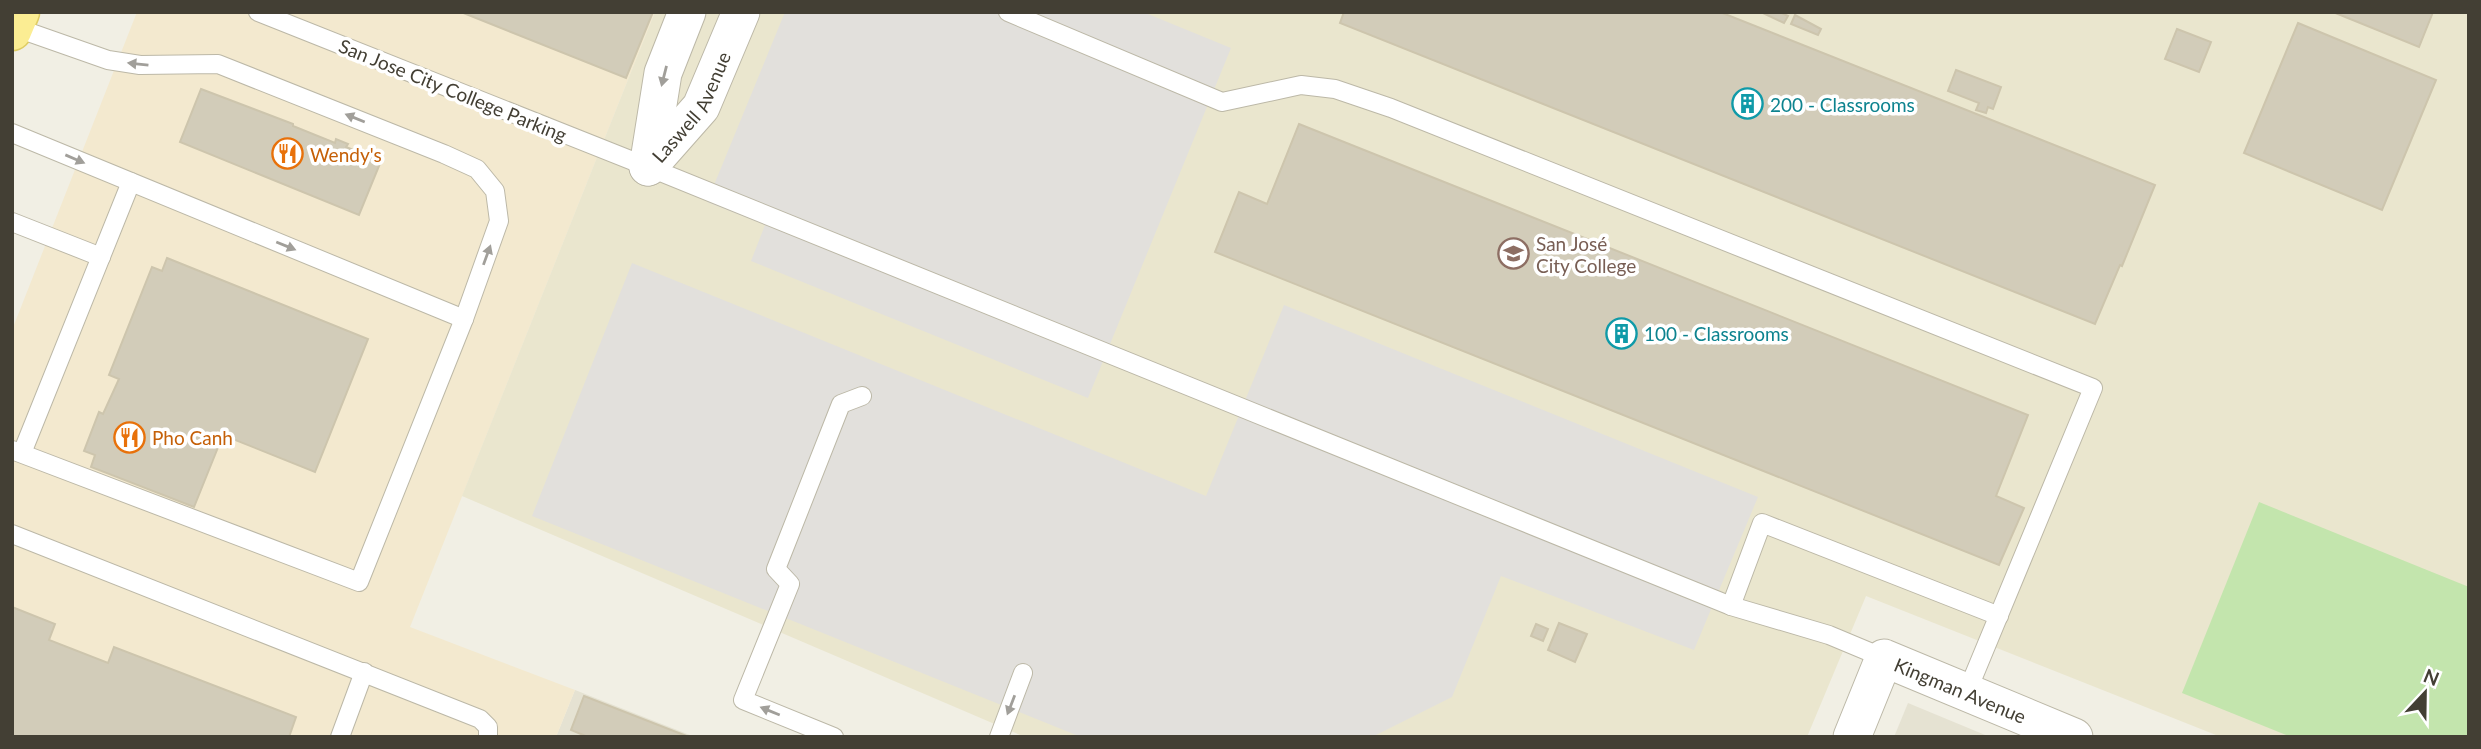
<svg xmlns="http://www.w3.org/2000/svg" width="2481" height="749" font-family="Lato,sans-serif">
<rect width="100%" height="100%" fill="#f1efe4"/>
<g fill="#e5e2d2">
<path d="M575 690 695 737H556Z"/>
<path d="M1908 703 1990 737H1894Z"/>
</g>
<path fill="#f3e9cf" d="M137 12H655L410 627 575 690 556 737H12V330Z"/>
<path fill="#eae6ce" d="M655 12H2469V737H2221L1866 596 1807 737H1025L462 496Z"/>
<path fill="#c3e5ad" d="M2259 502 2469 587V737H2291L2182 693Z"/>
<g fill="#e2e0dc">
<path d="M785 12H1143L1231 48 1088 398 751 261 765 225 707 202Z"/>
<path d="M632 263 1206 496 1284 305 1758 497 1694 650 1501 576 1452 697 1372 737H1081L532 516Z"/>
</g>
<g fill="#d2ccb9" stroke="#cdc5ad" stroke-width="2">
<path d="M461 12H653L626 78Z"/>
<path d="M1344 12H1720L2155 185 2122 266 2120 265 2095 324 1340 23Z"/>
<path d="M1780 12 1788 16 1784 23 1763 13Z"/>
<path d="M2333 12H2433L2419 47Z"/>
<path d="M1795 15 1821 29 1818 35 1791 24Z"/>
<path d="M2298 23 2436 80 2382 210 2244 153Z"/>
<path d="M2177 29 2211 42 2199 72 2165 59Z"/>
<path d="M1956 70 2001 87 1993 109 1988 107 1986 113 1976 110 1979 103 1948 91Z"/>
<path d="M201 89 293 124V126L335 143 336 139 348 144 346 147 381 161 359 215 180 142Z"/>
<path d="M1299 124 2028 415 1996 496 2024 508 1999 565 1215 252 1239 192 1267 204Z"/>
<path d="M167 258 368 339 315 472 223 435 194 507 91 467 95 455 84 451 99 412 103 414 119 379 109 375 152 267 162 271Z"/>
<path d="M12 607 55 624 49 640 108 663 114 647 296 717 289 737H12Z"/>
<path d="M1559 623 1587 634 1575 662 1548 650Z"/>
<path d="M1536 624 1548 629 1543 641 1531 636Z"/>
<path d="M584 696 689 737H588L571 730Z"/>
</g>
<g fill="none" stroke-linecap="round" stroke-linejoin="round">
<defs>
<g id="service">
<path d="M258 12 648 167 1731 606 1829 635 1884 658"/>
<path d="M1008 12 1222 102 1301 85 1335 89 1391 108 2093 388 1967 692"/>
<path d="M12 133 464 319"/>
<path d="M12 222 101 257"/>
<path d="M12 450 359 582 464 319 499 221 495 191 477 169 444 154 218 64 140 65 108 60 14 27"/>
<path d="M22 453 131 182"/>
<path d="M12 534 480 719 488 727V737"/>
<path d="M1731 606 1762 523 1999 616"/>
<path d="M340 737 364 672"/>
<path d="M834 737 743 700 790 584 776 569 841 404 862 396"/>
<path d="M999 737 1023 673"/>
</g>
<g id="minor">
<path id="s1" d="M648 167 701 107 741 12"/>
<path d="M648 167 663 73 687 12"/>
<path id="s2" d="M1852 737 1884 658 2074 737"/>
</g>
<path id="primary" d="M12 31 20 12"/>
</defs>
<use href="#service" stroke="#bcb8a7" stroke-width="20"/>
<use href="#minor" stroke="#bcb8a7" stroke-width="39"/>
<use href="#primary" stroke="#dfcd64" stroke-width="41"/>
<use href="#service" stroke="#fff" stroke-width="18"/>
<use href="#minor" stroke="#fff" stroke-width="37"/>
<use href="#primary" stroke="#fbed93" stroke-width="38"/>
</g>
<defs><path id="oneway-solid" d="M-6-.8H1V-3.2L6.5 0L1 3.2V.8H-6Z" transform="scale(1.75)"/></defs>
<g fill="#a19f9a">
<use href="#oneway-solid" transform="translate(138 64) rotate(-174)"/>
<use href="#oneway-solid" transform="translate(664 76) rotate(104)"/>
<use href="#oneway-solid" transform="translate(355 118) rotate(-158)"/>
<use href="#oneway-solid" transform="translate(75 159) rotate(23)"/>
<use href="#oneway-solid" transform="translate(286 246) rotate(22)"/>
<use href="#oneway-solid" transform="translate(487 255) rotate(-70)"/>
<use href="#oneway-solid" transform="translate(1011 705) rotate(111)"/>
<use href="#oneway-solid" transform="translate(770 711) rotate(-158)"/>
</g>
<defs>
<symbol id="building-ring" viewBox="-11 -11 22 22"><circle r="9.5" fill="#fff" stroke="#0f9aa8" stroke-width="1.5"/><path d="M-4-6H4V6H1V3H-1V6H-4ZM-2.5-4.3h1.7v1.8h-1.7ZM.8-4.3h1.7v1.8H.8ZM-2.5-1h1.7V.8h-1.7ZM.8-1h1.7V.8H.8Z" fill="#0f9aa8"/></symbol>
<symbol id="restaurant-ring" viewBox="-11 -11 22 22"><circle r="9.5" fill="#fff" stroke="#e8710a" stroke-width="1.5"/><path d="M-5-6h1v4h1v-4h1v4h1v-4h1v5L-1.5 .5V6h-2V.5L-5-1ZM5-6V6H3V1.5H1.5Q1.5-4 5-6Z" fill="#e8710a"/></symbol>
<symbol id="university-ring" viewBox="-11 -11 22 22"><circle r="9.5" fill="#fff" stroke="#8d6e63" stroke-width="1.5"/><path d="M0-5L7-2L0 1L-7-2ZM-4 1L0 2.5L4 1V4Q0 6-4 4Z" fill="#8d6e63"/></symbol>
</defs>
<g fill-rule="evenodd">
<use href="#building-ring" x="1730" y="86" width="35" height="35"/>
<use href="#restaurant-ring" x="270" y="136" width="35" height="35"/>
<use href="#university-ring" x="1496" y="236" width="35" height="35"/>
<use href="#building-ring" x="1604" y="316" width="35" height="35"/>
<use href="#restaurant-ring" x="112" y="420" width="35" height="35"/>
</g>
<g text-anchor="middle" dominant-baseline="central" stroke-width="7" stroke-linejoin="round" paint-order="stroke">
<g font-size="19" fill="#433f34" stroke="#fff">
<text transform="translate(453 90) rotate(22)">San Jose City College Parking</text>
<text stroke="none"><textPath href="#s1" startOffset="75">Laswell Avenue</textPath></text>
<text stroke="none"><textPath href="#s2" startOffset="168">Kingman Avenue</textPath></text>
</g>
<g font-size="19" fill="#0d838f" stroke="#fff" text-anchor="start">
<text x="1770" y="104">200 - Classrooms</text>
<text x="1644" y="333">100 - Classrooms</text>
</g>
<g font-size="19" fill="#c56008" stroke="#fff" text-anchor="start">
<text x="310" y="154">Wendy's</text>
<text x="152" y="437">Pho Canh</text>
</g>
<g font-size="19" fill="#785e54" stroke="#fff" text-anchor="start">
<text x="1536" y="243">San José<tspan x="1536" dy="22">City College</tspan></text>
</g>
</g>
<rect width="2481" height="749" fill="none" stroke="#433f34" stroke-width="28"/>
<g transform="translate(2425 693) rotate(22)" stroke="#ffffff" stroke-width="5" paint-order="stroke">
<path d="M0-5L12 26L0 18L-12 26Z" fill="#433f34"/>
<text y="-10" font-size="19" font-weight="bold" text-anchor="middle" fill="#433f34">N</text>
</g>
</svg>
